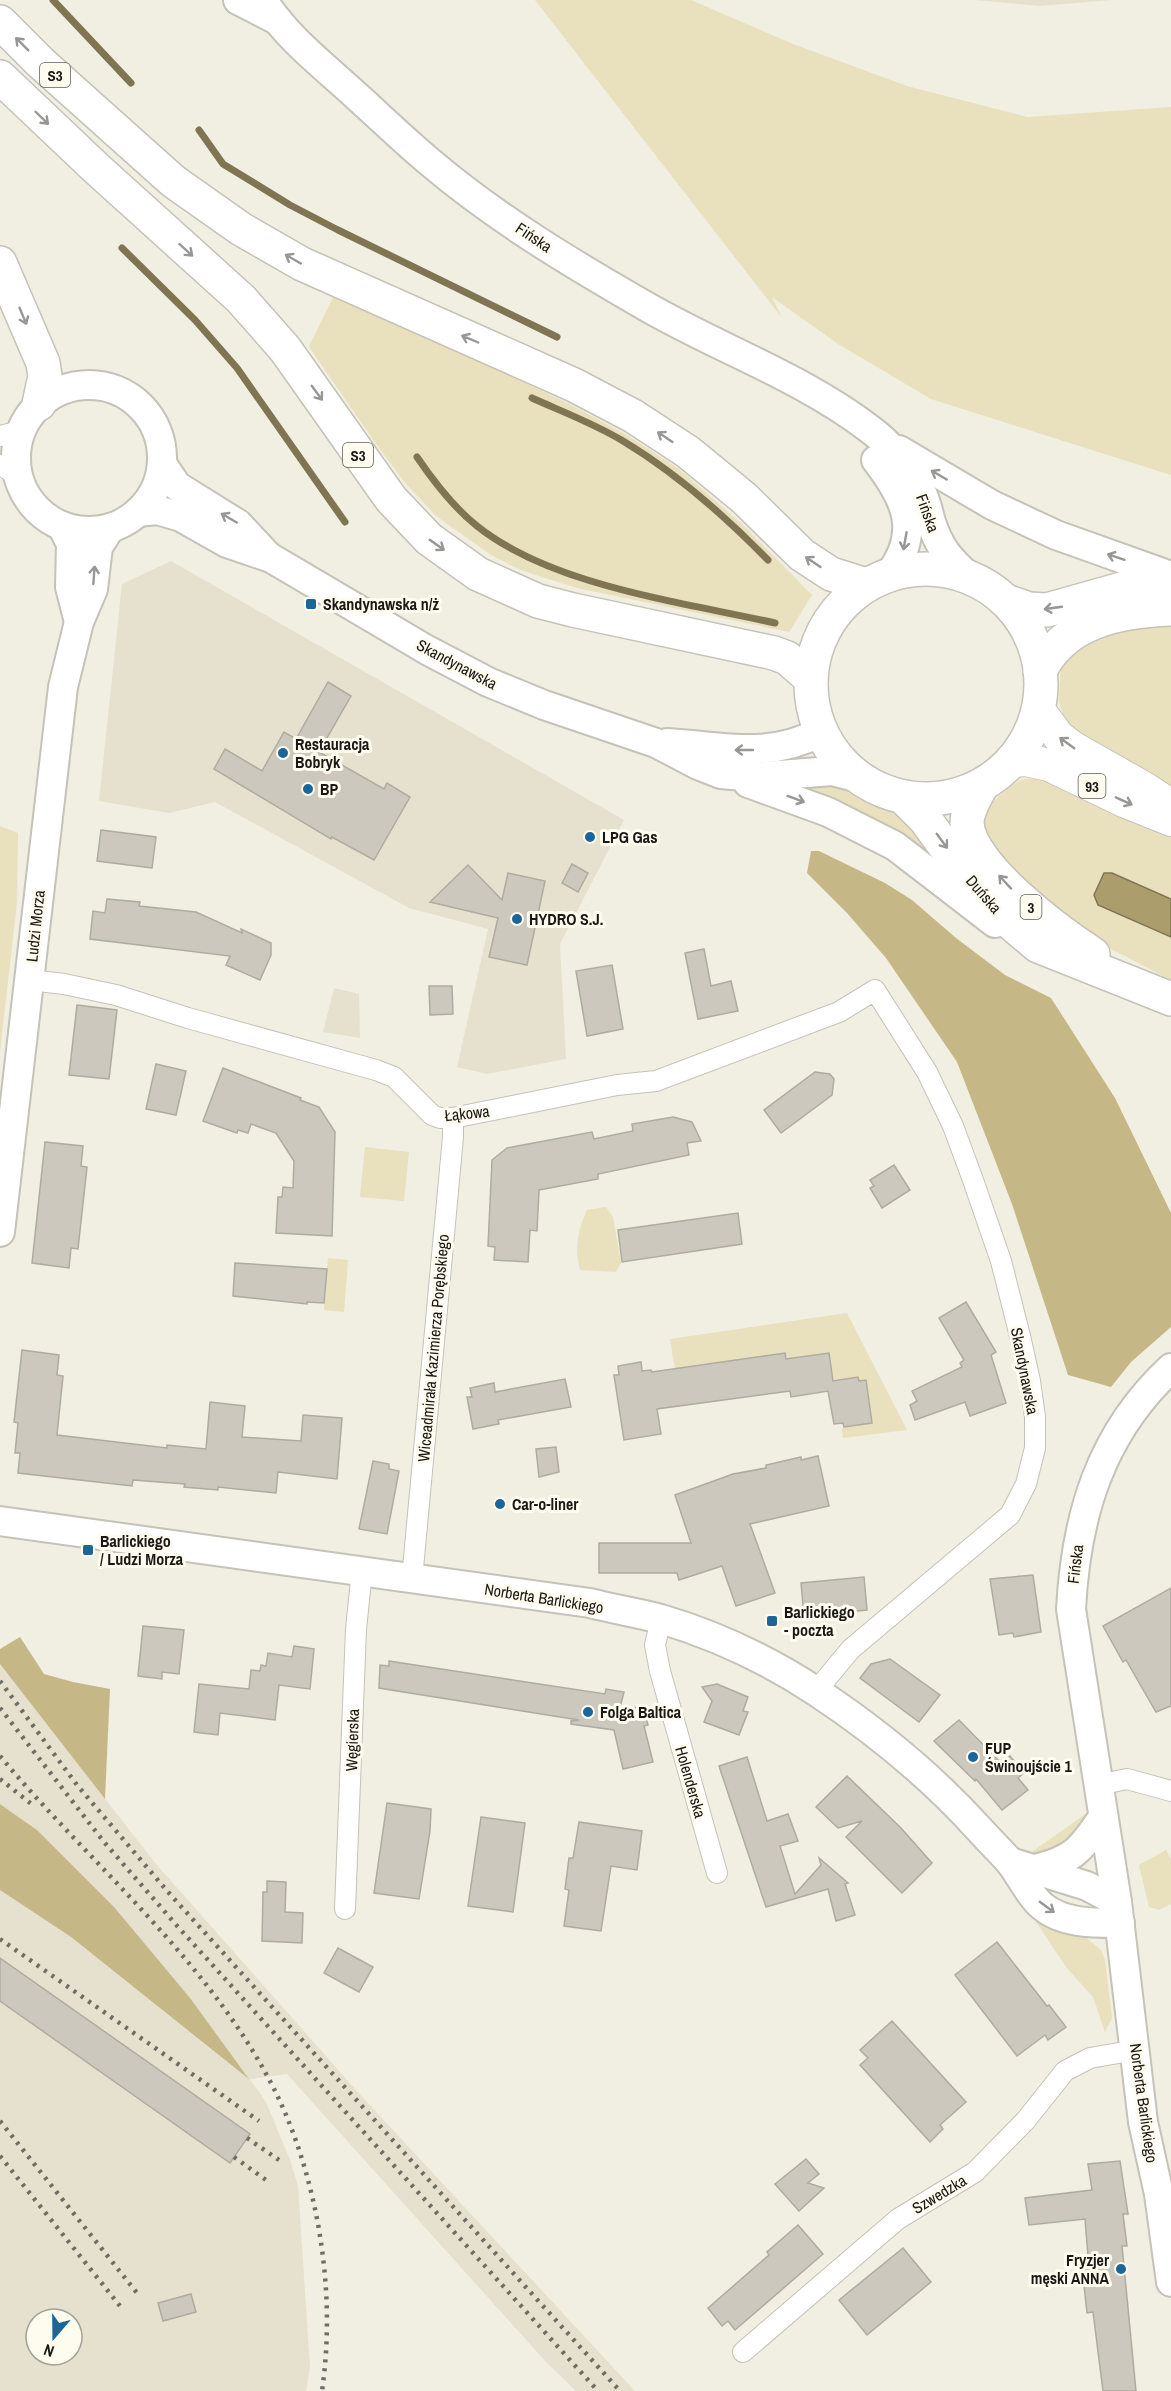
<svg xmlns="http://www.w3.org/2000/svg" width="1171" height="2391" font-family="'Archivo Narrow',sans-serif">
<rect width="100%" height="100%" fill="#f1eee2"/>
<g fill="#e6e1ce" fill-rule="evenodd">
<path d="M976 0H1112L1039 6Z"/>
<path d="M171 561 624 820 560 944 566 1059 487 1074 457 1067 488 929 409 908 215 802 169 813 99 801 122 584Z"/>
<path d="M334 988 359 994 360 1038 323 1032Z"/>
<path d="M0 1664 156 1864 356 2090 635 2391H576L546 2362 287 2074 250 2079 266 2102 290 2160 298 2186 310 2367 306 2391H0V1890L71 1937 248 2076 37 1830 0 1804ZM36 2319H72V2355H36Z"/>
</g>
<g fill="#e9e0bd">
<path d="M535 0H691L793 44 907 86 1028 117 1171 107V475L931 399 838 344 772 297 782 318Z"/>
<path d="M333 297 494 368 569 404 627 435 679 469 742 524 812 595 789 632 577 588 523 571 491 555 436 516 406 484 379 448 309 347Z"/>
<path d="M1171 619V790L1067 728 1059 701 1061 662 1071 644Z"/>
<path d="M1047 776 1171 835V899L1112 873 1102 876 1094 895V898L1171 937V980L1088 937 1005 871 984 830 985 815 991 804 1009 787 1021 780Z"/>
<path d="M790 782H830L863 801 901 815 949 868Z"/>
<path d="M0 826 18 833 17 902 0 1051Z"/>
<path d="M365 1147 409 1152 404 1201 360 1197Z"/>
<path d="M606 1207 613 1217 621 1263 616 1272 580 1270C574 1249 578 1229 587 1210Z"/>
<path d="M328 1258 348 1260 344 1312 324 1310Z"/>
<path d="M847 1313 907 1430 843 1438 842 1428 872 1423 866 1380 834 1385 829 1353 787 1359 785 1353 675 1370 670 1339Z"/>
<path d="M1087 1813C1081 1838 1054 1856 1029 1854Z"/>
<path d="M1166 1850 1171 1859V1904L1159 1910 1149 1907 1139 1865Z"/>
<path d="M1023 1902 1050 1924 1085 1937 1101 1950 1105 1960 1112 2018 1105 2032 1093 1997 1066 1967Z"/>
</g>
<g fill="#c6b886">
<path d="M811 851H819L885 883 912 900 956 938 1005 975 1051 998 1115 1098 1171 1213V1327L1131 1362 1111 1387 1068 1375 1012 1204 957 1062 886 958 847 913 807 873Z"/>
<path d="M20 1637 44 1674 73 1682 110 1689 105 1799 0 1664V1649Z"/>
<path d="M0 1804 37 1830 114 1907 190 1998 249 2079 71 1937 0 1890Z"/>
</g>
<path fill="#ab9d6c" stroke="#7f7552" stroke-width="1.5" d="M1104 873H1112L1171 899V937L1098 905 1094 895Z"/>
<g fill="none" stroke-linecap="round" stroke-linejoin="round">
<g stroke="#7f7552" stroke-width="7">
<path d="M53 0 131 83"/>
<path d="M199 130 223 164 290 205 338 230 557 337"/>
<path d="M122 248 195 320 237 368 345 522"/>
<path d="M532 398C563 412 595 424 623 441 678 474 724 515 768 560"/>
<path d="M417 457C434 482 453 507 477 526 552 586 682 602 775 623"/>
</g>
</g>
<g fill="#ccc8bd" stroke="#aeaba0" stroke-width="1.5">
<path d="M328 682 351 696 319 752 384 789 387 783 410 797 374 860 332 837 331 839 214 769 225 749 262 771 284 732 296 739Z"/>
<path d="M101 830 156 837 152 868 97 861Z"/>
<path d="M572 864 588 873 578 892 562 883Z"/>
<path d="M468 865 502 900 508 873 545 881 527 965 489 957 498 918 430 902Z"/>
<path d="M107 899 140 902 139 906 196 912 242 933 241 929 271 943V955L260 980 226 965 230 956 90 939 93 911 105 913Z"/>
<path d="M704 949 711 986 731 981 738 1011 698 1019 685 953Z"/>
<path d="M612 965 623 1029 587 1036 576 971Z"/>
<path d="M429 986H452L453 1014 430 1015Z"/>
<path d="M77 1005 117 1010 109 1079 69 1075Z"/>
<path d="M156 1064 186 1071 176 1115 146 1109Z"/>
<path d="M223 1068 301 1098 300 1100 319 1107 335 1132 332 1236 276 1233 278 1197H282L283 1187 293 1188 294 1161 276 1133 251 1124 248 1133 238 1130 237 1133 203 1121Z"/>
<path d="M815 1072 830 1074 834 1079 832 1095 781 1133 764 1110Z"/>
<path d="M673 1117 692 1122 701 1141 687 1143 689 1155 598 1174V1179L539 1190 537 1231 530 1230 528 1262 494 1260 495 1247 488 1246 492 1160 507 1148 592 1132 594 1139 633 1131 632 1124Z"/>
<path d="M45 1142 83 1146 81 1166 87 1167 78 1249 71 1248 69 1268 32 1263Z"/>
<path d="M894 1165 910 1190 882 1208 870 1188 874 1186 870 1180Z"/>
<path d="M738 1213 742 1244 622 1262 618 1230Z"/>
<path d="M235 1263 327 1269 324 1303 307 1302V1304L233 1296Z"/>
<path d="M966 1302 996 1352 991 1355 1006 1403 970 1416 965 1402 915 1420 910 1405 917 1401 912 1391 962 1367 960 1363 964 1360 939 1318Z"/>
<path d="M22 1350 59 1355 57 1375 63 1376 57 1435 167 1448V1445L206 1449 210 1402 245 1406 242 1437 301 1441 303 1415 342 1418 337 1479 278 1472 276 1493 218 1487V1490L184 1487 185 1484 133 1480 132 1486 18 1473 20 1453H15L18 1423 14 1422Z"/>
<path d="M785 1353 786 1359 829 1353 833 1381 858 1377 859 1381 866 1380 872 1423 844 1427 843 1423 834 1424 828 1391 791 1397 790 1391 657 1409 661 1434 624 1440 614 1375H619L618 1366 641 1362 642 1371 651 1370 652 1372Z"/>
<path d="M565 1379 571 1407 498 1420 499 1424 473 1429 467 1397H472L470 1388 494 1383 495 1392Z"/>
<path d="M556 1447 559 1472 539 1477 536 1449Z"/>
<path d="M818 1456 829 1506 750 1524 775 1593 736 1606 722 1566 679 1580 677 1573H599V1543H691L675 1495 733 1474 766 1468V1465L801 1457V1460Z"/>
<path d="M373 1461 389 1464V1469L399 1471 387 1534 359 1529Z"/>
<path d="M1033 1575 1041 1632 1014 1637 1013 1633 999 1635 990 1579Z"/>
<path d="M864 1577 867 1610 804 1616 801 1583Z"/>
<path d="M1171 1588V1706L1156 1712 1126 1660 1123 1662 1103 1626Z"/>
<path d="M143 1626 184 1630 179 1674 162 1672V1679L138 1676Z"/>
<path d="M294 1646 314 1649 310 1689 279 1685 275 1720 220 1713 218 1735 194 1732 199 1684 249 1689 251 1670 260 1671 261 1665 266 1666 268 1653 292 1657Z"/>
<path d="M890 1659 940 1695 919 1722 860 1678 871 1664Z"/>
<path d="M389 1661 605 1694 606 1689 624 1692 619 1711 643 1706 648 1725 644 1726 653 1762 623 1769 614 1730 571 1724V1721L579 1720 379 1688 380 1665 389 1666Z"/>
<path d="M717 1684 748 1697 743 1711 748 1712 739 1735 704 1722 712 1701 702 1687Z"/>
<path d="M959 1720 1001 1763 1010 1756 1024 1773 1018 1778 1028 1790 1002 1810 976 1779 975 1781 934 1741Z"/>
<path d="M747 1757 767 1821 788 1814 798 1841 780 1846 795 1894 821 1865 819 1858 848 1883 845 1884 855 1915 836 1921 828 1889 766 1907 719 1766Z"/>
<path d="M847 1776 901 1828 932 1863 902 1893 846 1837 862 1821 838 1828 816 1807Z"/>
<path d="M387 1803 431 1809 430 1831 419 1899 374 1893Z"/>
<path d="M481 1817 525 1823 513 1912 468 1906Z"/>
<path d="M579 1822 642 1831 637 1870 611 1866 601 1931 564 1926 569 1890 565 1889 569 1858H573Z"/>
<path d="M267 1881 286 1882 285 1912 303 1913 302 1943 262 1941 263 1892H267Z"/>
<path d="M997 1942 1047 2006 1049 2005 1066 2027 1048 2040 1045 2035 1017 2056 955 1975Z"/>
<path d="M338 1948 373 1967 359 1992 324 1973Z"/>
<path d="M0 1958 250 2134 230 2163 0 2001Z"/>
<path d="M892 2021 966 2102 940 2125 943 2129 930 2142 860 2065 868 2058 860 2050Z"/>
<path d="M806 2159 819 2174 808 2183 824 2188 799 2211 775 2184Z"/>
<path d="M1120 2161 1128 2214H1123L1127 2246H1122L1136 2391H1103L1093 2312 1087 2313 1081 2257 1088 2256 1085 2219 1029 2225 1025 2198 1092 2190 1088 2164Z"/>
<path d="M798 2225 823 2254 735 2330 728 2321 722 2326 708 2308 769 2255 767 2252Z"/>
<path d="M903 2248 931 2282 867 2335 839 2300Z"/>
<path d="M191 2294 196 2312 163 2321 158 2303Z"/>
</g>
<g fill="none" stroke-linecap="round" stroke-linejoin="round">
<defs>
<g id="street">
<path d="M0 436 20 431"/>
<path d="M0 465 9 470 18 479"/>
<path d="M30 980 64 984 116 995 188 1018 376 1070 394 1077 432 1115 440 1118H453L617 1085 656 1081 839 1012 875 990 927 1072 953 1126 973 1180 1001 1261 1020 1336 1030 1381 1035 1417V1448L1026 1484 1010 1515 851 1649 816 1691"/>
<path d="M412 1579 453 1137V1118"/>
<path d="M661 1619 655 1645 660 1671 717 1873"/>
<path d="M1098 1785 1127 1779 1171 1791"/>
<path d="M345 1909 356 1629 362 1571"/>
<path d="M743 2352 898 2219 975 2172 1026 2120 1065 2071 1090 2058 1136 2050"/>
</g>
<g id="secondary">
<path d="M238 0 275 19"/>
<path d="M263 0C287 39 328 69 361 100 384 121 407 143 431 163 497 219 574 265 649 308 723 350 803 378 871 430 891 445 909 468 921 491 926 500 928 512 931 522 940 549 949 559 970 578"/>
<circle cx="89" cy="458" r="73"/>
<path d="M899 450 992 505 1056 535 1171 576"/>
<path d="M876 460C906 499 922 532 889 575"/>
<path d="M162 464 177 486 238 524 267 555"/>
<path d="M138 512 157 510 181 517 227 543 271 558 427 650 488 682 544 705 656 743 698 765 721 774 754 777 832 771 859 778"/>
<path d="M62 526 71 544 70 587 79 622"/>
<path d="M667 743C724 746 766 760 821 732"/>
<path d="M748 783 828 812 895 846 995 923"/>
<path d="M0 1232 63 687 79 622 93 589 98 547 110 528"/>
<path d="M1171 1368C1100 1434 1076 1516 1071 1609L1117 1902 1143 2122 1159 2194 1171 2282"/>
<path d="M0 1521 590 1603C613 1609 638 1613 661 1619 715 1635 770 1661 817 1692 876 1731 931 1776 979 1829 989 1840 1000 1851 1010 1862 1021 1876 1029 1895 1042 1906 1063 1924 1095 1923 1120 1923"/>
<path d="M1010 1862 1087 1886 1117 1902"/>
<path d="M1035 1869C1073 1860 1081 1850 1103 1817"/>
</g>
<g id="primary">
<path d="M1038 709 1059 737 1072 747 1146 789 1170 805"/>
<path d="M1011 761 1026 760 1049 765 1126 802 1171 820"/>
</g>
<g id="highway">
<path d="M0 22 40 62 173 181 241 229 302 264 574 385 633 416 688 452 744 498 802 555 831 574 866 585"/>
<path d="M0 77 96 168 241 299 285 349 391 499 429 539 478 574 538 601 573 610 774 653 787 658 810 678"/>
<path d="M0 263 43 363 45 376 39 404"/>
<circle cx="926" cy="684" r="115"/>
<path d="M1006 601 1029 609 1047 610 1125 588 1150 587 1171 589"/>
<path d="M1040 671C1064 621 1120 611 1171 609"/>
<path d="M982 785C976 796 967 810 967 823 969 866 1059 932 1093 954"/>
<path d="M903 797 925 819 978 892 1006 919 1038 946 1171 999"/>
</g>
</defs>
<use href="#street" stroke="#c5c2b7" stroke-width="22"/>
<use href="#secondary" stroke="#c5c2b7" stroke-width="32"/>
<use href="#primary" stroke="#c5c2b7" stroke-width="34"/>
<use href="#highway" stroke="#c5c2b7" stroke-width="36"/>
<use href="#street" stroke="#fff" stroke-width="20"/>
<use href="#secondary" stroke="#fff" stroke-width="28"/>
<use href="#primary" stroke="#fff" stroke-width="32"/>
<use href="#highway" stroke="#fff" stroke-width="33"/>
<g stroke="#6d6c65" stroke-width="4.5" stroke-dasharray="3 6" stroke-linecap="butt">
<path d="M0 1681 77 1785 168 1892 620 2391"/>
<path d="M0 1708 104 1842 179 1928 598 2391"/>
<path d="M0 1756C90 1864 205 1957 271 2083 294 2127 309 2176 318 2224 328 2280 330 2335 322 2391"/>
<path d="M0 1779 34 1806"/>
<path d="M0 1939 259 2121"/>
<path d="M0 2121 137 2293"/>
<path d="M247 2138 279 2160"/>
<path d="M0 2156 120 2306"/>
<path d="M234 2157 266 2180"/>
</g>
</g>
<defs><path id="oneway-shaft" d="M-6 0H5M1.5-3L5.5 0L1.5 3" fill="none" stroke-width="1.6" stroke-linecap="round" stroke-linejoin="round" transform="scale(1.5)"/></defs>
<g stroke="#989795">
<use href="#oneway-shaft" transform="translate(22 44) rotate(-135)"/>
<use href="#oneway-shaft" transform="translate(42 118) rotate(44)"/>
<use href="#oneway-shaft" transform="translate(186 250) rotate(42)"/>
<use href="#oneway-shaft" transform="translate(293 259) rotate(-150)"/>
<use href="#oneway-shaft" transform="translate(23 316) rotate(67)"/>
<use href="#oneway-shaft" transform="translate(470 339) rotate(-157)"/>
<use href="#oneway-shaft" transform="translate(317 393) rotate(54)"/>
<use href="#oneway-shaft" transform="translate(665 437) rotate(-146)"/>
<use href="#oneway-shaft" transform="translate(939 475) rotate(-150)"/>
<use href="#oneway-shaft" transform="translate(229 518) rotate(-150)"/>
<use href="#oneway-shaft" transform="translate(905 541) rotate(100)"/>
<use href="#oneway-shaft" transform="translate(437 545) rotate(35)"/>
<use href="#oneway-shaft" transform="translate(1116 557) rotate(-162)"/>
<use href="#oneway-shaft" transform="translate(813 562) rotate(-146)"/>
<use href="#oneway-shaft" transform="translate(94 575) rotate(-86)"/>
<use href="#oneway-shaft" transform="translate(1053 608) rotate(172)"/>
<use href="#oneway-shaft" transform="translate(1067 743) rotate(-144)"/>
<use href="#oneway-shaft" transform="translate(744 750) rotate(-180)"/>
<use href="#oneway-shaft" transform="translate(796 799) rotate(20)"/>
<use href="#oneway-shaft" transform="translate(1124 801) rotate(24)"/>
<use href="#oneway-shaft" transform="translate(942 841) rotate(54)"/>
<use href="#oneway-shaft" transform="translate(1005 882) rotate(-133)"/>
<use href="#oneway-shaft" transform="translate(1047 1907) rotate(36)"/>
</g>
<g fill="#1b6598" stroke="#fefbef" stroke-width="2">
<rect x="305" y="598" width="12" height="12" rx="3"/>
<circle cx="283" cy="753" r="6"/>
<circle cx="308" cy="789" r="6"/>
<circle cx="590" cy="837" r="6"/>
<circle cx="517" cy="919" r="6"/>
<circle cx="500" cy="1504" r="6"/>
<rect x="82" y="1544" width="12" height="12" rx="3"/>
<rect x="766" y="1615" width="12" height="12" rx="3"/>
<circle cx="588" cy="1712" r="6"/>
<circle cx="973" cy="1757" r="6"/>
<circle cx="1121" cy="2269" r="6"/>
</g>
<g text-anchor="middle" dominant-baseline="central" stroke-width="6" stroke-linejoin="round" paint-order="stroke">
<g fill="#fefbef" stroke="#5e5c56" stroke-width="1.5">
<rect x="40" y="63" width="30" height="24" rx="4.5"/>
<rect x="343" y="443" width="30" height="24" rx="4.5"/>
<rect x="1078.5" y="774" width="27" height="24" rx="4.5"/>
<rect x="1020.5" y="895" width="21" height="24" rx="4.5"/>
</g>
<g font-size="15" font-weight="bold" fill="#191814">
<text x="55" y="75">S3</text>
<text x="358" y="455">S3</text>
<text x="1092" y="786">93</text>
<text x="1031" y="907">3</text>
</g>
<g font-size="16" fill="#191814" stroke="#fefbef">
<text transform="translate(534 237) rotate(34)">Fińska</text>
<text transform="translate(928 513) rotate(70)">Fińska</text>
<text transform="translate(457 664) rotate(28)">Skandynawska</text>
<text transform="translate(984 894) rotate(49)">Duńska</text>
<text transform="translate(35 926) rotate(-84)">Ludzi Morza</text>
<text transform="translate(467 1113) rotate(-6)">Łąkowa</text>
<text transform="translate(433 1348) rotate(-85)">Wiceadmirała Kazimierza Porębskiego</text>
<text transform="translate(1025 1371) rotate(79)">Skandynawska</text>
<text transform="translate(1075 1564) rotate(-83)">Fińska</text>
<text transform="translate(544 1598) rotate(9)">Norberta Barlickiego</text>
<text transform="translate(352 1740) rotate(-88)">Węgierska</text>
<text transform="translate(691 1782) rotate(74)">Holenderska</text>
<text transform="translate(1144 2103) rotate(82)">Norberta Barlickiego</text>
<text transform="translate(939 2194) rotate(-31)">Szwedzka</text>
</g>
<g font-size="16" font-weight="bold" fill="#191814" stroke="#fefbef" text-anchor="start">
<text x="323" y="604">Skandynawska n/ż</text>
<text x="295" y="744">Restauracja<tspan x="295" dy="18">Bobryk</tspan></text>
<text x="320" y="789">BP</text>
<text x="602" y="837">LPG Gas</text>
<text x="529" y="919">HYDRO S.J.</text>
<text x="512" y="1504">Car-o-liner</text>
<text x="100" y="1541">Barlickiego<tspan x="100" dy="18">/ Ludzi Morza</tspan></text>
<text x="784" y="1612">Barlickiego<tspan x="784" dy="18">- poczta</tspan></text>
<text x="600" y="1712">Folga Baltica</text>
<text x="985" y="1748">FUP<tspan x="985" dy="18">Świnoujście 1</tspan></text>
<text x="1109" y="2260" text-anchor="end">Fryzjer<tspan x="1109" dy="18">męski ANNA</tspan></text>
</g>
</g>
<g transform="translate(54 2337) rotate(200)"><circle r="28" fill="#fefbef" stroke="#a2a097" stroke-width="1.5"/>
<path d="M0-4.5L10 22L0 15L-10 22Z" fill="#1b6598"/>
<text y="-9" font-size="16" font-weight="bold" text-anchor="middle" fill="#191814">N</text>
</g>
</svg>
